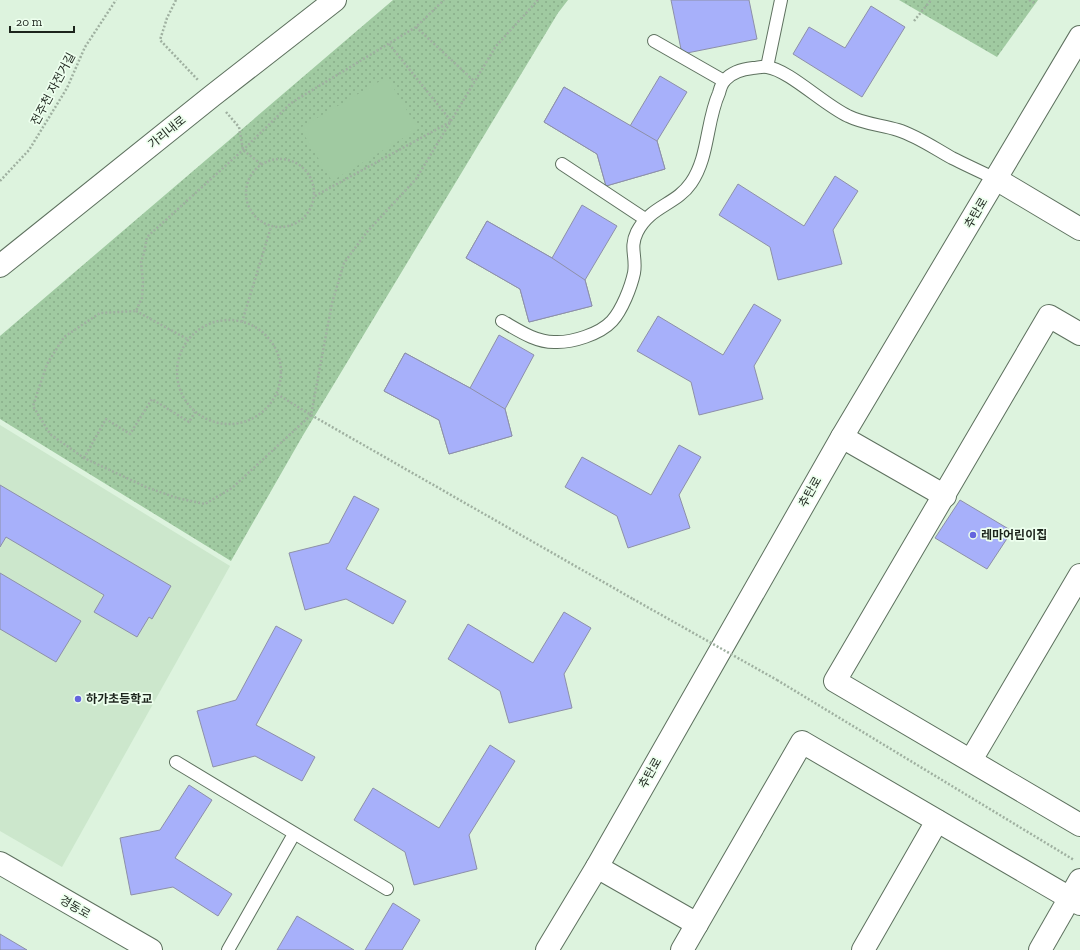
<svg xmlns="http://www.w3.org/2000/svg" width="1080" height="950" font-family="'Zilla Slab','Noto Sans KR',serif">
<defs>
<pattern id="park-dots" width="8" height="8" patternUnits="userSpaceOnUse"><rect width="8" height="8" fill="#a0caa1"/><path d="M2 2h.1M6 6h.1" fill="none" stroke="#89ad8a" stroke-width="1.8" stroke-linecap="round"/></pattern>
</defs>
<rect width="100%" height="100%" fill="#ddf3de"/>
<path fill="#cce7cc" d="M0 425 230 566 62 867 0 831Z"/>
<g fill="url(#park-dots)">
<path d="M393 0H568L558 13 302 437 231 561 0 419V336Z"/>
<path d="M899 0H1038L997 57Z"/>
</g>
<path fill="#a0caa1" d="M387 77 418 129 332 181 300 128Z"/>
<g fill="#a7b0fa" stroke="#8d90a8">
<path d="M671 0H749L757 39 682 54Z"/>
<path d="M871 6 905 27 862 97 793 54 809 27 845 48Z"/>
<path d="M660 76 687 92 657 141 665 169 606 186 597 154 544 122 564 87 630 126Z"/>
<path d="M564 87 657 141 665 169 606 186 597 154 544 122Z"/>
<path d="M835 176 858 191 833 230 842 264 778 280 770 247 719 215 738 184 804 226Z"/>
<path d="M582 205 617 226 585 280 592 306 529 322 520 289 466 258 487 221 552 258Z"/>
<path d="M487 221 552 258 585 280 592 306 529 322 520 289 466 258Z"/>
<path d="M754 304 781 320 754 366 763 399 699 415 691 382 637 351 658 316 723 355Z"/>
<path d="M499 335 534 355 505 409 512 436 449 454 439 420 384 391 405 353 470 388Z"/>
<path d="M405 353 470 388 505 409 512 436 449 454 439 420 384 391Z"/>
<path d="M679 445 701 457 679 495 690 528 628 548 617 516 565 487 582 457 651 495Z"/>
<path d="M0 485 171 586 152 619 149 617 137 637 94 612 104 595 6 537 0 547Z"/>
<path d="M354 496 379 509 346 569 406 601 393 624 346 599 305 610 289 553 329 543Z"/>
<path d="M960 500 1012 531 987 569 935 538Z"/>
<path d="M0 573 81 621 56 662 0 629Z"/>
<path d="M564 612 591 628 564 674 572 708 509 723 500 691 448 659 468 624 533 663Z"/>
<path d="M276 626 302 640 256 725 315 757 302 781 255 756 213 767 197 711 236 700Z"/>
<path d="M490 745 515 761 469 835 477 869 414 885 405 852 354 820 373 788 439 828Z"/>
<path d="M189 785 212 800 175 858 232 894 218 916 173 887 131 895 120 838 160 830Z"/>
<path d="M393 903 420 920 402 950H365Z"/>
<path d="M297 916 354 950H277Z"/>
<path d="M0 934 27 950H0Z"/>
</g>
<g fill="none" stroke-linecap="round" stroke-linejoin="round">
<defs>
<g id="service">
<path d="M654 41 724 81"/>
<path d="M767 67 781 0"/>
<path d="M562 164 645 219"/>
<path d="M502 321C518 330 535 342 554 342 572 343 600 334 612 321 622 310 631 287 634 273 637 257 629 248 637 232 650 206 676 205 691 183 709 157 706 122 719 93 720 89 722 83 725 80 732 72 743 69 753 68 757 68 763 66 767 67 789 70 824 105 848 116 864 124 882 125 898 130 917 136 934 148 952 158 966 165 981 172 996 179"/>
<path d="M176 762 387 889"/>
<path d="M228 950 294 834"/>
</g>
<g id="minor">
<path d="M996 179 1080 229"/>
<path d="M1080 334 1049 316 835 681 1080 825"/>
<path d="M842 437 945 496"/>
<path d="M971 760 1080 575"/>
<path d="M0 863 151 950"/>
<path d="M597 867 697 924"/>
<path d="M547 950 597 867 842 437 1080 37"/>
<path d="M682 950 802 742 1080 904"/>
<path d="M863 950 937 821"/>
<path d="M1040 950 1080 880"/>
</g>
<path id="tertiary" d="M0 266 212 96 335 0"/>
</defs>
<use href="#service" stroke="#5e715f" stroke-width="14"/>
<use href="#minor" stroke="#5e715f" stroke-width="24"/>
<use href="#tertiary" stroke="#5e715f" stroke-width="24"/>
<g stroke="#9fb0a0" stroke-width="2.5" stroke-dasharray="2 2" stroke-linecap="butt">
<path d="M176 0 167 18 160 40 198 80"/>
<path d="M538 0 496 46 416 179 366 233 344 263 332 303 311 415 633 599"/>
<path d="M1029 0 1036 4"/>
<path d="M914 21 931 0"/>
<path d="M416 27 474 81"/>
<path d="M389 44 451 121"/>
<path d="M226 112 239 127 243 150 261 164"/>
<circle cx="280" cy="193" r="34"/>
<path d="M0 181 29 150 67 88 85 47 116 0"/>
<path d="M315 196 450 122"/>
<path d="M136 311 189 340"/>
<circle cx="229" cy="372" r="52"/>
<path d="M242 322 271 227"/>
<path d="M277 394 311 415 232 488 205 504 177 498 146 487 84 458 50 434 33 406 47 364 64 337 100 313 136 311 142 298 143 282 141 262 144 253 147 237 243 150 291 103 416 27 444 0"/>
<path d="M84 458 106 419 130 434 152 399 189 422 195 412"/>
<path d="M777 680 1074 860"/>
</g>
<use href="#service" stroke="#fff" stroke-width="12"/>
<use href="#minor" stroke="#fff" stroke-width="22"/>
<use href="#tertiary" stroke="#fff" stroke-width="22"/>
<path stroke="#9fb0a0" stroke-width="2.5" stroke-dasharray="2 2" stroke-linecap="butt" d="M633 599 777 680"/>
</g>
<g fill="#6465de" stroke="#edffee" stroke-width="1.5">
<circle cx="973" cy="535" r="4"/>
<circle cx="78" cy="699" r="4"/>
</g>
<g text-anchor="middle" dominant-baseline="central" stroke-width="3.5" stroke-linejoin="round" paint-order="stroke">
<g font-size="12" fill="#1c241c" stroke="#edffee">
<text transform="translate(53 89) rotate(-62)">전주천 자전거길</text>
<text transform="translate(167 132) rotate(-39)">가리내로</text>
<text transform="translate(976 213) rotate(-59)">추탄로</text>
<text transform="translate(810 492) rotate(-60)">추탄로</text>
<text transform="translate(650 773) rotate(-60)">추탄로</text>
<text transform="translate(75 907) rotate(30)">경동로</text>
</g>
<g font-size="12" font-weight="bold" fill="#1c241c" stroke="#edffee" text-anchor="start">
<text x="981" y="535">레마어린이집</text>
<text x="86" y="699">하가초등학교</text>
</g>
</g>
<path d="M10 26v6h64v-6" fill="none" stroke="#1c241c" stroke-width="2"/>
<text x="16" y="26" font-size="12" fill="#1c241c" stroke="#edffee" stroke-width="3" paint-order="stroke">20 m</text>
</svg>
